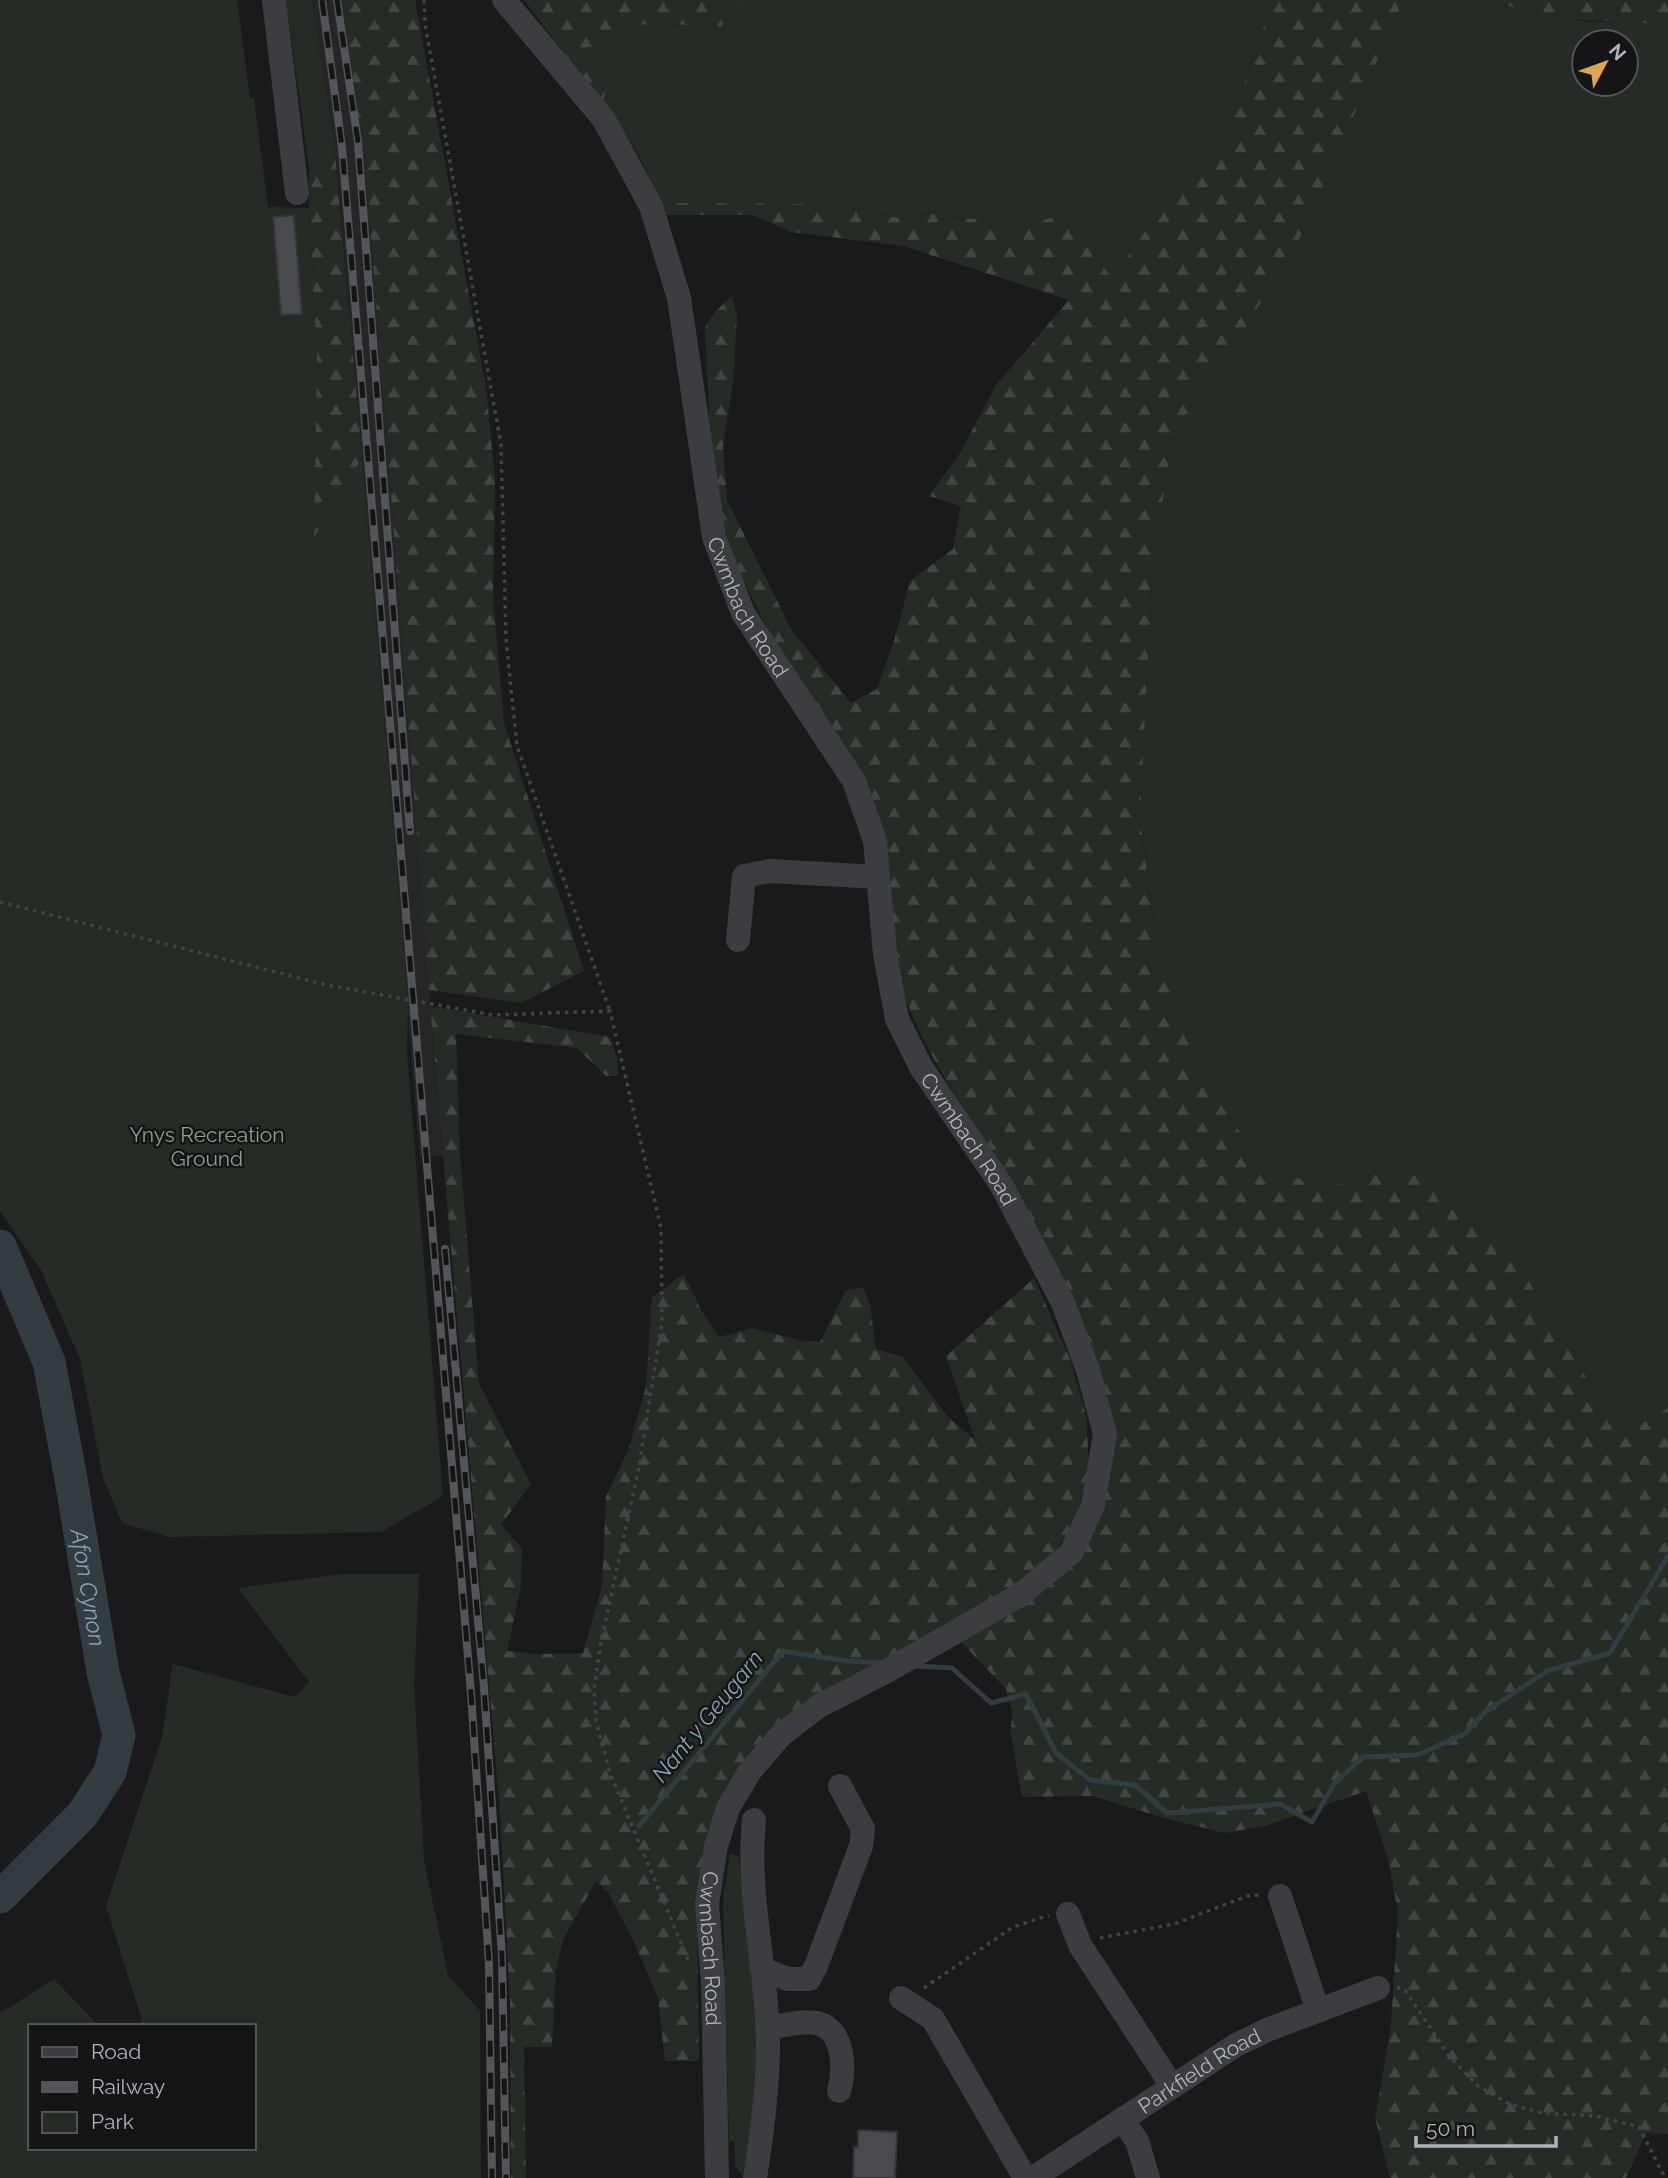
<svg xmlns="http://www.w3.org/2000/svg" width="1668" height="2178" font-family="Raleway,sans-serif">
<defs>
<pattern id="forest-firs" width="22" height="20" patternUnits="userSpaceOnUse" patternTransform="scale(1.75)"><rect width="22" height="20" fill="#242c25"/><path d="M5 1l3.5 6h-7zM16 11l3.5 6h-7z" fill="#414843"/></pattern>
</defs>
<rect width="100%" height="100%" fill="#1a1a1c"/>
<path fill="#262629" d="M312 0H341L366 172 426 940 432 1037 443 1156 420 1158 338 175Z"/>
<g fill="#242c25" fill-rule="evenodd">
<path d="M0 0H237L250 98H254L268 207 309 208 317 357 315 535 362 458 408 1004 407 1052 443 1496 381 1532 169 1537 122 1523 103 1478 80 1359 41 1270 0 1211Z"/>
<path d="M286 0H312L335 152 309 169Z"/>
<path d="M743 0H1255L1264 26 1221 149 1168 200 1112 279 1064 213 1027 226 935 214 899 218 831 204 662 203 637 152 603 104 585 58 610 30 653 23 721 27Z"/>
<path d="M1403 0H1494L1510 8 1587 22 1630 21 1668 25V1405L1666 1409 1639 1425 1604 1407 1528 1280 1378 1172 1325 1189 1261 1164 1198 1071 1158 957 1140 818 1153 558 1172 444 1197 394 1241 334 1307 226ZM1584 42H1626V84H1584Z"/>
<path d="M342 1574H419L414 1684 424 1860 448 1975 480 2011 481 2178H0V2013L54 1979 99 2026H30V2148H254V2026H136L142 2020 106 1906 162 1737 173 1664 295 1697 309 1682 238 1588Z"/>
<path d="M730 1854 738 1856 751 1949 759 2081 744 2178 735 2166 734 2141H729L723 1899Z"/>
</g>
<g fill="url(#forest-firs)">
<path d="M341 0H415L486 388 495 478 493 597 504 723 584 971 521 1003 429 990 366 172Z"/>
<path d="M524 0H743L721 27 653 23 610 30 585 58 605 91 603 104Z"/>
<path d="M1255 0H1403L1307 226 1241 335 1197 394 1172 444 1153 558 1140 818 1158 957 1198 1071 1261 1163 1325 1189 1378 1172H1431L1528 1280 1604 1407 1639 1425 1666 1409 1668 1405V2134L1646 2133 1626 2178H1390L1375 2118 1391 2026 1398 1912 1388 1859 1366 1791 1265 1826 1225 1833 1164 1818 1093 1796 1022 1797 1011 1735 1012 1711 1006 1689 960 1641 1057 1579 1110 1473 1018 1193 946 1080 925 1043 905 999 894 956 890 870 881 834 775 643 733 560 721 513 711 456 705 327 715 312 732 296 737 316 733 382 723 447 727 500 791 629 851 703 877 689 894 641 910 581 953 549 961 506 929 496 960 453 996 385 1069 300 903 246 791 232 753 215H667L662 203 831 204 899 218 935 214 1027 226 1064 213 1112 278 1168 200 1221 149 1264 26Z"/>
<path d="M1494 0H1668V25C1611 18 1547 26 1494 0Z"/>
<path d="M335 152 362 458 314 537 317 357 309 208V169Z"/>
<path d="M430 1006 610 1037 617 1058 618 1076H606L577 1048 456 1034 460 1154 479 1384 531 1484 501 1525 522 1548 521 1586 507 1651 537 1654 583 1653 602 1586 606 1497 629 1448 646 1386 652 1297 684 1274 701 1310 719 1337 752 1328 803 1341 820 1342 846 1290 863 1287 870 1306 876 1349 903 1357 947 1416 975 1440 946 1356 1034 1278 1070 1359 1086 1415 1089 1467 1075 1523 1048 1562 989 1602 774 1728 749 1752 732 1781 697 1921 699 2061H665L658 1998 634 1942 608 1892 596 1881 563 1940 556 1970 552 2047H524L526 2178H511L510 2002 500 1811Z"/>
</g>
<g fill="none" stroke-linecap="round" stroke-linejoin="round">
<g stroke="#333c41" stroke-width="5">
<path d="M916 1666 952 1668 991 1703 1026 1694 1056 1753 1090 1780 1135 1785 1167 1813 1280 1804 1312 1822 1334 1784 1363 1757 1417 1755 1465 1734 1485 1712 1547 1671 1610 1653 1668 1556"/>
<path d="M639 1826 783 1651 847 1661 882 1663"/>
</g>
<path stroke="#333c41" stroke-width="33" id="s1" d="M0 1246 49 1362 71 1479 103 1672 119 1735 110 1772 82 1815 0 1897"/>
</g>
<g fill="#494a4e" stroke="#343538" stroke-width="2">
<path d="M294 215 302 314 281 315 273 217Z"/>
<path d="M858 2130 897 2132 895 2178H853L854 2147H858Z"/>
</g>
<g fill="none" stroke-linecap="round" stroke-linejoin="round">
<g stroke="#424447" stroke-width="3.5" stroke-dasharray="3.5 5" stroke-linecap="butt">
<path d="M424 0 425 24 501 444 506 640 517 746 610 1011"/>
<path d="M0 902 327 985 493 1015 610 1011 661 1228 662 1323 638 1472 601 1642 594 1689 596 1721 610 1773 689 1962"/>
<path d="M1100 1938 1174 1924 1250 1895H1261"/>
<path d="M1397 1987 1405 1990 1450 2057 1478 2086 1509 2104 1542 2113 1596 2116 1639 2127 1665 2178"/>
<path d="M924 1988 1013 1927 1049 1915"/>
</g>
<g stroke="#3b3d41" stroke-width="24">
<path d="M274 0 297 193"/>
<path id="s2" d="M504 0 603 118 651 206 679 298 714 537 743 613 854 781 875 841 885 954 897 1019 921 1067 1002 1186 1063 1303 1088 1370 1105 1434 1093 1505 1071 1553 1020 1595 887 1671 819 1706 781 1735 750 1771 728 1808 716 1846 707 1904 713 1982 717 2178"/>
<path d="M738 940 744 876 770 871 878 877"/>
<path d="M754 1820C746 1895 768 1970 768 2045 768 2089 762 2134 755 2178"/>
<path d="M1280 1896 1318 2011"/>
<path d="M1068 1914 1080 1945 1172 2086"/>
<path d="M761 1968 787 1979H809L816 1966 861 1846 863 1829 840 1786"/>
<path d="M901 1998 933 2019 1025 2178"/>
<path d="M767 2028C783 2026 801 2020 817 2023 845 2030 845 2070 839 2091"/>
<path d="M1122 2119 1137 2141 1148 2178"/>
<path id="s3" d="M1033 2178 1236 2045 1267 2030 1378 1988"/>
</g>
<defs>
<g id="rail">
<path d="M322 0 342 147 471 1693 489 1963 492 2178"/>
<path d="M337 0 358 142 410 831"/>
<path d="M445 1249 484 1687 502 1957 506 2178"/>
</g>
</defs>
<use href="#rail" stroke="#535559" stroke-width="8"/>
<use href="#rail" stroke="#151517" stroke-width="5" stroke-dasharray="16" stroke-linecap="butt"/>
</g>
<g text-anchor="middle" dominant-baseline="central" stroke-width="5" stroke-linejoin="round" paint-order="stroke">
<g font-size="21" fill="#aeb3ba" stroke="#151517">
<text stroke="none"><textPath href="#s2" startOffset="670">Cwmbach Road</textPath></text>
<text stroke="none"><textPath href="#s2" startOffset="1258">Cwmbach Road</textPath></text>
<text stroke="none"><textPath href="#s2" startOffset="2287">Cwmbach Road</textPath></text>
<text stroke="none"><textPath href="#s3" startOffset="198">Parkfield Road</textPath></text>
</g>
<g font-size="21" fill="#88a387" stroke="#151517">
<text x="207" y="1134">Ynys Recreation<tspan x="207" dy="24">Ground</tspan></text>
</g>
<g font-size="23" font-style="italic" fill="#89a1b1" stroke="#151517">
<text stroke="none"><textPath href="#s1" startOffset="355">Afon Cynon</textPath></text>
<text transform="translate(707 1716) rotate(-51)">Nant y Geugarn</text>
</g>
</g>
<rect x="28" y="2024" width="228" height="126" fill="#151517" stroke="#525458" stroke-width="2"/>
<rect x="42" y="2047" width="35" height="10" fill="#3b3d41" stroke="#525458" stroke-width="2"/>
<text x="91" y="2059" font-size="21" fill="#aeb3ba">Road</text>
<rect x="42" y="2082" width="35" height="10" fill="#535559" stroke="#525458" stroke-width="2"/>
<text x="91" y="2094" font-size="21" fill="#aeb3ba">Railway</text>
<rect x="42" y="2112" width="35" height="21" fill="#242c25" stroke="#525458" stroke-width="2"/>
<text x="91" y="2129" font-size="21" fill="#aeb3ba">Park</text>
<g transform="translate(1605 63) rotate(49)"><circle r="33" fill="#151517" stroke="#525458" stroke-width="2"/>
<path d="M0-5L12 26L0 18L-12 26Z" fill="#e0a44f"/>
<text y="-10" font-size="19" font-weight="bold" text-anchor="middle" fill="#aeb3ba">N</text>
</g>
<path d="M1416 2136v10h140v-10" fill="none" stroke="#aeb3ba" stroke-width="3.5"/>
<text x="1426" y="2136" font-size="21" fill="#aeb3ba" stroke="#151517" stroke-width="5" paint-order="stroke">50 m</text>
</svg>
